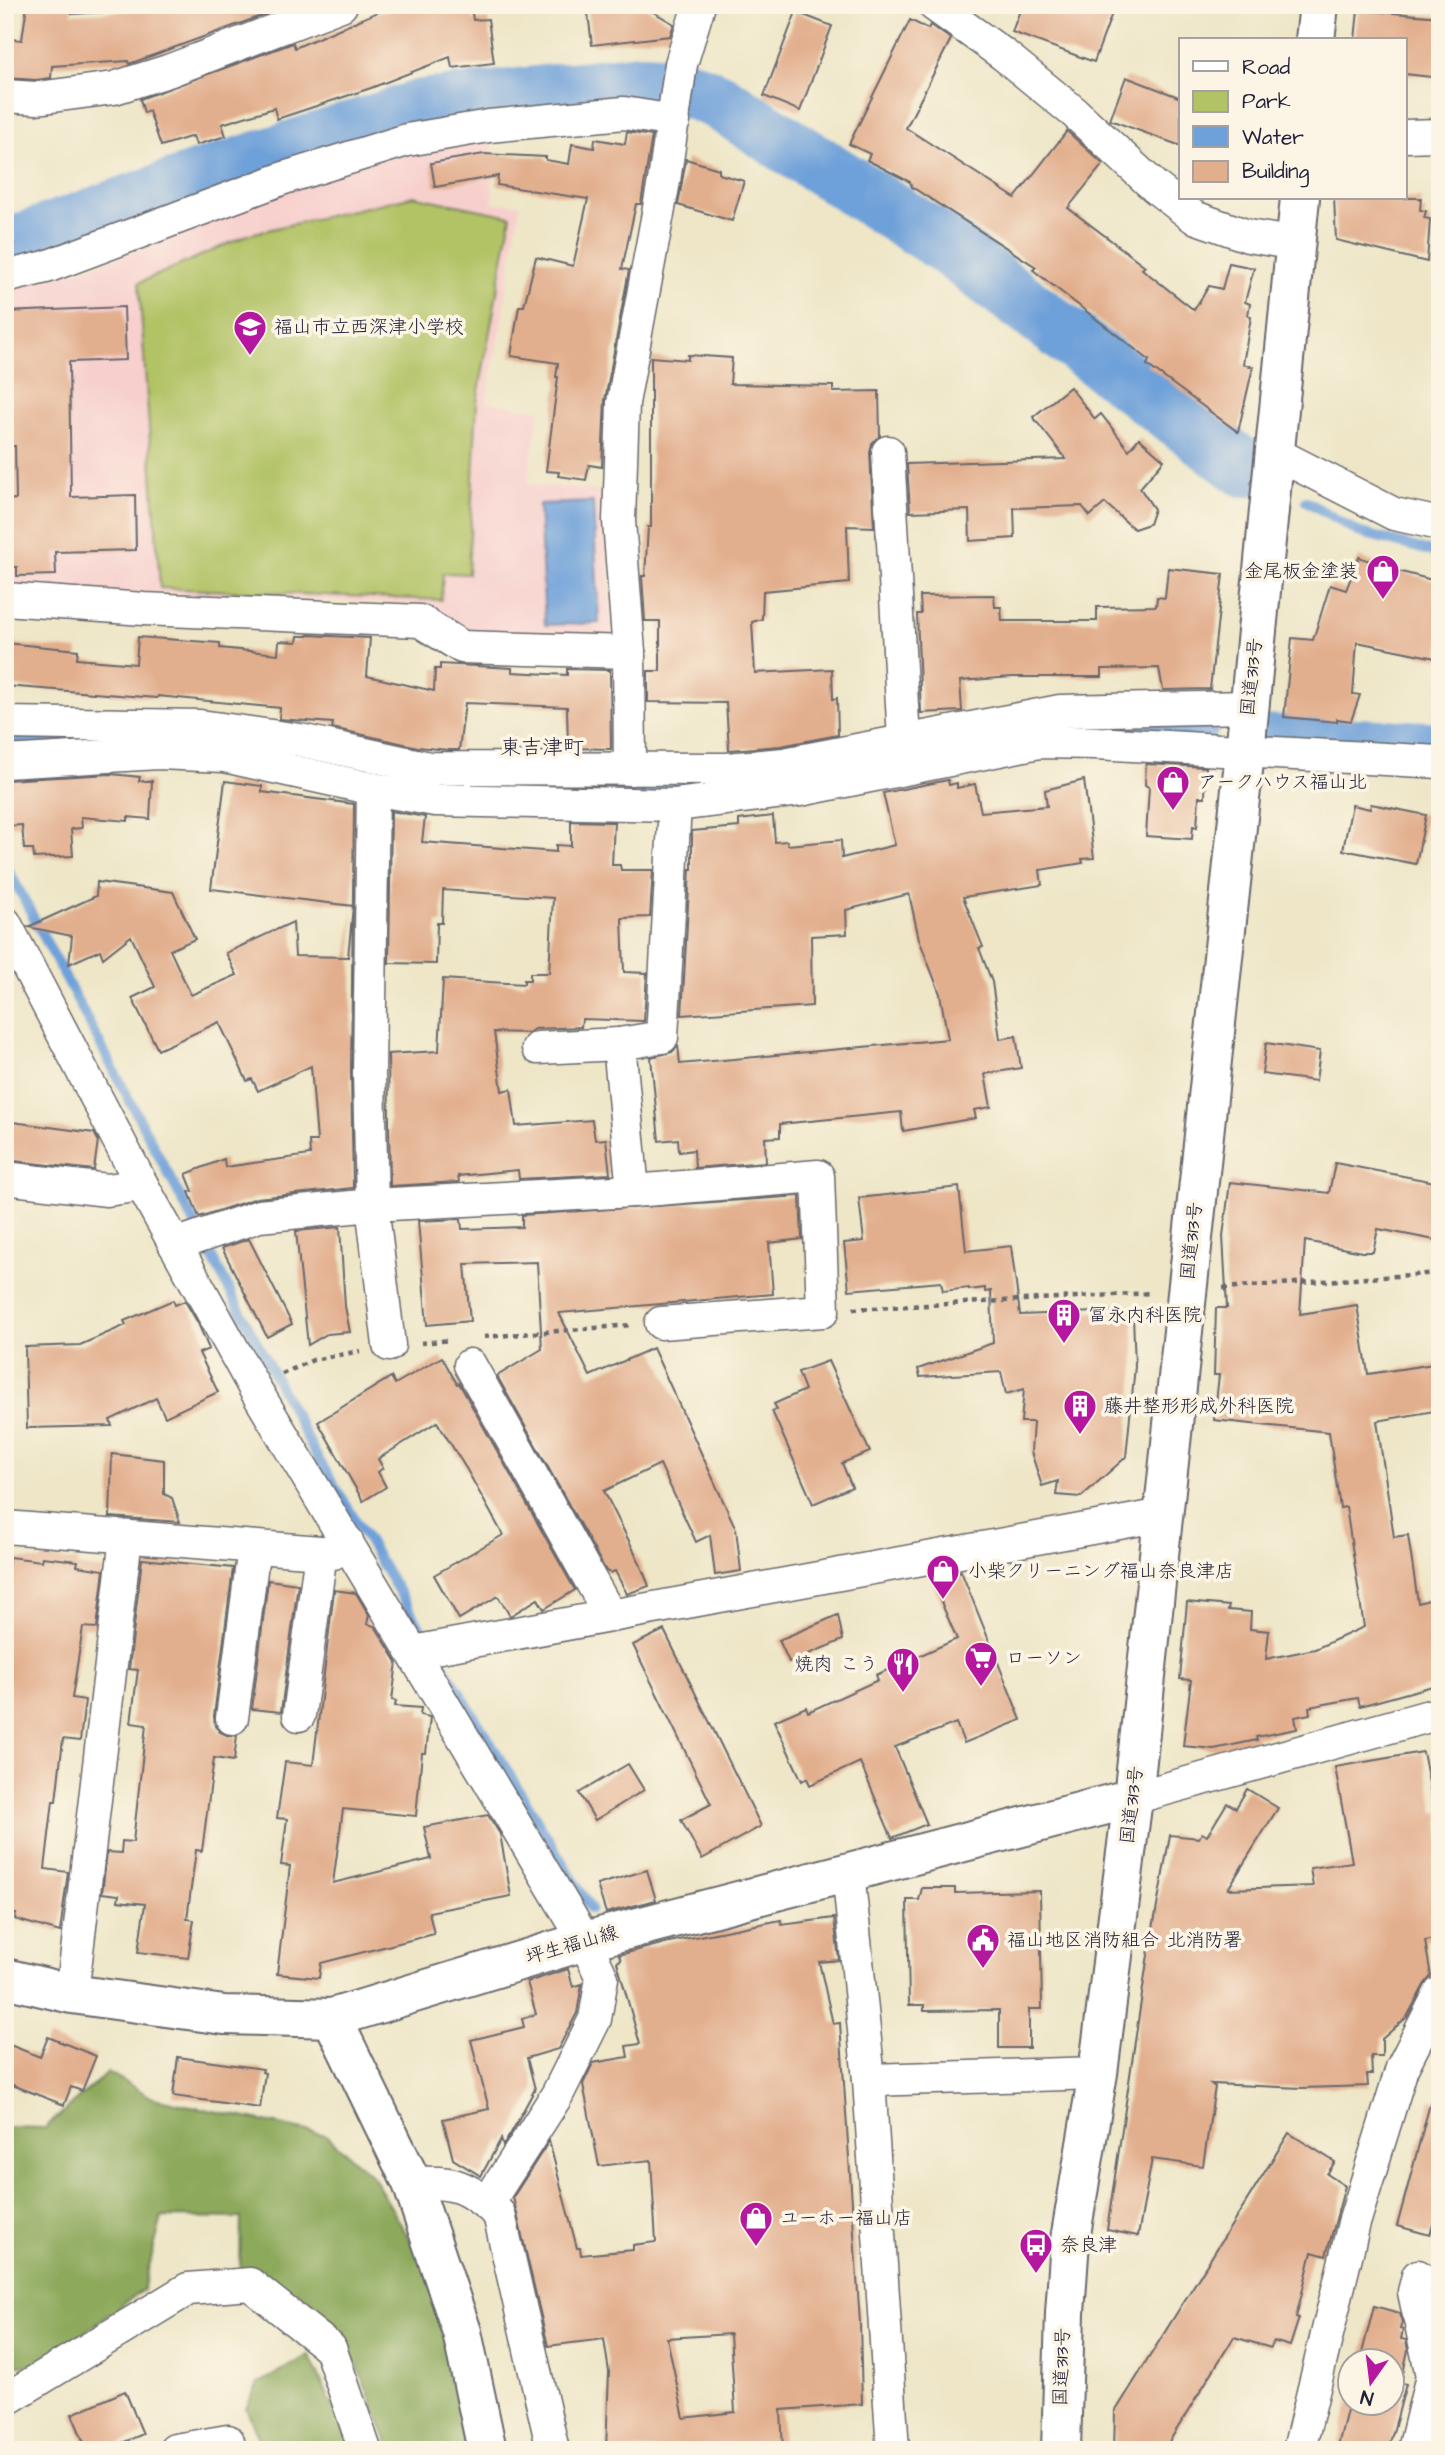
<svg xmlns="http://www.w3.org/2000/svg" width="1445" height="2455" font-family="'Architects Daughter','Klee One',sans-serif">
<rect width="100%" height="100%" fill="#fcf5e5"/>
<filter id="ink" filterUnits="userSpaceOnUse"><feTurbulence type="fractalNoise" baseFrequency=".0143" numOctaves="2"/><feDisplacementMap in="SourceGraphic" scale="14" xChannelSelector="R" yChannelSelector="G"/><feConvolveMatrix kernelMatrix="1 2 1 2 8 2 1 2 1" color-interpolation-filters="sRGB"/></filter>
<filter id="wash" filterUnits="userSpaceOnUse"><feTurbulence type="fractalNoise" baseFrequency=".00686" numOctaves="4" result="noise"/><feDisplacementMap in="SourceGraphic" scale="28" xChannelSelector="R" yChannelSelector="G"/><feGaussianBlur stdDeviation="1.57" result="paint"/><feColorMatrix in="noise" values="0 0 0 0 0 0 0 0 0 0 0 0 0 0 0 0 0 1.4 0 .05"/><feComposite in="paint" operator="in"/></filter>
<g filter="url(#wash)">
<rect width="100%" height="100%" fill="#eee6c7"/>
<path fill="#f7d0ce" d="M492 134 493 203 520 204 503 313 486 402 540 410 527 484 606 491 612 641H467L434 605 5 587V289L66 274 134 252 205 215 400 151Z"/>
<path fill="#b2c366" stroke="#6a7250" stroke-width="2" d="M413 196 511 216 477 402 468 574 443 573 441 600 160 588 139 283 250 234Z"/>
<g fill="#8da95b" stroke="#58664b" stroke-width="2">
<path d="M108 2072 153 2098 326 2135 373 2177 425 2265 458 2397 465 2450H391L357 2365 329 2320 240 2267 241 2218 162 2217 143 2290 40 2365H5V2127L45 2128Z"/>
<path d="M309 2355 353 2450H264L246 2408 258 2384Z"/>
</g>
<path fill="#6ea0d9" stroke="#48618a" stroke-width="2" d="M593 502 599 623 545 625 539 504Z"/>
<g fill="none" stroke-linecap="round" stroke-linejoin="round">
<g stroke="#6ea0d9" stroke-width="10">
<path d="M1306 501 1358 532 1440 554"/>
<path d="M5 863 316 1455 591 1909"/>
</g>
<g stroke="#6ea0d9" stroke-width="33">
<path d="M1064 725 1202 728"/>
<path d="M1273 731 1440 738"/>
<path d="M5 739H68"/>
<path d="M251 747 417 783H428"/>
<path d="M587 784 671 786 736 781"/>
</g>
<path stroke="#6ea0d9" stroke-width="58" d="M5 245 21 242 199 179 422 108 640 83 679 85 718 101 944 244 1244 468"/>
</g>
<g id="blocks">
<g fill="#e2af8e" fill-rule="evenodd">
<path d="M27 5H73L72 14 143 10 158 5H278L280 9 129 64 128 61 52 66 51 78 36 80 5 78 10 39 22 40Z"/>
<path d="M415 5H426L427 11 471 6 473 20 488 19 494 63 452 68 450 57 371 88 277 119 274 108 222 124 226 136 196 145 193 136 161 146 149 111 144 113 140 99 293 43 295 48 380 11Z"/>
<path d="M587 5H641L674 24 670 36 592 45Z"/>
<path d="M1022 5H1115L1094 62 1012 32Z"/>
<path d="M1358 10 1440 17V78L1405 74V40H1355Z"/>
<path d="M796 12 832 26 800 111 764 96Z"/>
<path d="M910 20 928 29 930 25 951 39 906 128 1015 198 1067 131 1103 164 1068 208 1145 266 1142 269 1194 310 1209 286 1222 289 1229 263 1254 268 1245 302 1250 304 1248 315 1251 317 1243 364 1253 367 1238 432 1147 365 1149 360 1033 270 1036 267 912 187 910 182 867 160 870 154 849 144Z"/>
<path d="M1126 77 1181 98V146L1110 120Z"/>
<path d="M627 132 652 136 641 204H636L622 269 629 270 605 400 602 467 589 465 586 480 558 476 559 472 546 471 558 377H556L558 363 511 356 519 306H524L536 257 573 266 588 199 497 185 498 176 435 187 431 163 484 154 546 157V160L569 164 572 144 594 148 595 139 625 144Z"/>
<path d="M686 159 719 169V174L744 181 732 221 678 205Z"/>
<path d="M1334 198H1421L1420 210 1426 211 1424 218 1430 219 1427 262 1336 240Z"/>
<path d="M124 307 126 360 69 362 71 497 135 495 136 550 55 552 56 575 17 576V567H5V500L16 499 15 446H5V312Z"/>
<path d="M688 355 732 358 730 384 833 386V392L879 391 880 436 872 443 870 453 874 527 847 526 849 583 763 591 762 619 752 622 755 673 832 669 833 699 837 698 838 735 781 746 729 750 726 703 648 702V671H660V621H645L642 576H645L648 527H651V357L688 360Z"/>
<path d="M1070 387 1095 419 1101 414 1129 450 1139 438 1164 460 1140 488 1154 509 1149 524 1134 529 1105 503 1090 516 1082 506 1014 508 1015 538 970 541 969 510 910 512 907 464 1066 459 1033 417Z"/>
<path d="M1359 557 1394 570 1440 582V659L1357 642 1353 694 1360 695 1351 721 1337 719V722L1284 717 1292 638 1313 640 1330 585 1346 590Z"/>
<path d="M1168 568 1223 574 1210 689 1163 690 1159 668 1102 669V677H1012L960 681 962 711 921 713 917 614H921L920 596 994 595 995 607H1001L1002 621H1097V607L1156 606 1157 597 1165 598Z"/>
<path d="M308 635 370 638 367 676 434 691 435 669H440V664L512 668V672L567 675V669L610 670 611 749 568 748 567 707 465 703 459 750H449L418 747 332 728 333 723 279 719 280 708 158 696 157 698 5 686V643L78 650 77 659 136 664 138 637 220 643V648L278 654 279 641 297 642 298 636H308Z"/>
<path d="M1146 764 1206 767 1205 797H1199L1197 827 1193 826 1192 839 1146 836 1149 787 1145 785Z"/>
<path d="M111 774 140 777 139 781H152L150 819 128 817V821L81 817 82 828 71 829 73 856 34 858 33 849H24L22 825 7 826 5 780Z"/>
<path d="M948 780 949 785 957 783V788L975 784 981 812 1047 806 1045 790 1084 780 1094 858 1082 859 1083 863 1040 870 1042 885 963 897 983 947 979 948 992 982 1000 1039 1016 1036 1021 1068 985 1074 991 1107 974 1110 976 1118 903 1131 901 1112 780 1124V1137L765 1138 766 1162 695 1168 694 1150 679 1152 678 1139 659 1141 651 1057 672 1052 678 1046 680 1064 948 1039 940 994 919 939 909 894 846 910 847 934 811 936 812 1006 682 1015 690 869H692V831L739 827V820L773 816 775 842 787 841 788 845 841 840 842 858 895 845 883 793Z"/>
<path d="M225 781 262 786V792L354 804 351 1073 353 1188 257 1198 199 1217 189 1192 193 1191 186 1174 224 1159 225 1167 310 1155 309 1141H317L311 1066 258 1091 252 1079 247 1081 219 1022 158 1050 132 998 155 987 131 936 103 958 100 950 69 964 72 936 28 927 96 896 97 882 173 892 195 939 170 950 191 995 237 975 226 953 293 922 295 956 348 957 353 906 211 889Z"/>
<path d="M1371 804 1426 815 1416 864 1343 850 1352 805 1370 809Z"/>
<path d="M391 811 425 817 422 842 556 852V845L571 846V821L614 822 612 865H620L621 870H653L650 917 622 918 624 972 647 973 644 1021 582 1019 581 1027 534 1029 528 1033 494 1032 502 1091 511 1089 516 1126 592 1120 595 1140 606 1139 610 1174 519 1179 518 1170 458 1176 459 1182 390 1186 388 1054 439 1051 443 979 524 984V980H530V973H549L553 898 443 890 442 923H437L436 964 389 963Z"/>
<path d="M1266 1043 1320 1051 1316 1081 1262 1074Z"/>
<path d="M5 1121 94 1133 98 1140 94 1170 5 1160Z"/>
<path d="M1335 1163 1440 1183V1241L1378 1229 1373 1252H1362L1305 1241 1300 1314 1357 1305 1368 1374 1440 1363V1410L1377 1421 1394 1537 1408 1535 1418 1603 1440 1597V1684L1360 1706 1358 1698 1309 1707 1310 1714 1295 1717 1297 1729 1256 1737 1257 1740 1214 1749 1183 1746 1191 1680 1180 1679 1187 1602 1229 1606 1228 1610 1251 1612 1250 1629 1269 1631 1266 1659 1315 1649 1364 1627 1346 1507 1340 1508 1329 1432 1214 1420 1219 1375H1214L1216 1308H1227L1223 1236 1230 1182 1329 1193Z"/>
<path d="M959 1187 966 1251 1011 1246 1020 1315 1121 1311V1317L1133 1316 1135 1366 1126 1457 1081 1497 1056 1495 1058 1481 1042 1486 1031 1452 1033 1422H1021L1024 1389 1006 1394 1001 1372 920 1377 918 1369 993 1343 991 1291 985 1292V1288L969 1290V1288L943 1291 941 1282 849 1290 844 1243 864 1241 859 1198Z"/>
<path d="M800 1196 802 1239 769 1243 773 1294 559 1313 590 1376 653 1348 736 1529 741 1571 715 1575 710 1535 696 1542 660 1464 604 1491 638 1559 649 1586 627 1594 615 1571 610 1573 606 1571 497 1376 542 1349 537 1262 465 1264 470 1321 427 1325 418 1221 461 1219 462 1229 522 1227V1215Z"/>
<path d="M340 1227 345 1306 350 1332 327 1334 308 1345 296 1231Z"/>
<path d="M249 1239 292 1324 267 1337 222 1248Z"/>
<path d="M173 1300 175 1305 185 1301 198 1323 209 1349 199 1353 218 1392 165 1417 156 1398 110 1420 112 1426 27 1428 25 1347 80 1345 126 1325 124 1321Z"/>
<path d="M442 1357 457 1384 459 1383 575 1590 544 1609 538 1599 510 1616 498 1596 459 1619 434 1575 503 1535 467 1470 437 1422 378 1459 383 1468 378 1472 386 1487 363 1501 318 1422 391 1377 395 1384Z"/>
<path d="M828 1361 870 1452 842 1463 852 1487 813 1504 772 1411 777 1409 774 1404 805 1390 798 1372Z"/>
<path d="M112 1454 164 1460V1494L172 1498 180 1522 110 1517Z"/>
<path d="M9 1557 41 1561 42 1557 78 1561 77 1566 104 1570 97 1628 83 1627 72 1698 85 1700 80 1741 63 1739 56 1801H53L45 1869 68 1872 60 1932 15 1919 16 1914 5 1913 13 1839 5 1838V1576H7Z"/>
<path d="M142 1559 233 1568 214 1716 215 1726 220 1732 229 1736 237 1735 234 1761 214 1758 202 1851 196 1850 187 1919 194 1920 188 1958 138 1952 145 1904 118 1901 119 1895 102 1893 107 1852 121 1853 122 1841 133 1842 146 1725 131 1723 138 1670 129 1669Z"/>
<path d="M961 1571 1021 1720 964 1743 956 1723 895 1747 927 1824 892 1838 860 1762 810 1785 807 1778 802 1781 774 1721 806 1707 808 1712 878 1680 876 1675 957 1639 932 1581Z"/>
<path d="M268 1580 298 1584 281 1712 252 1709Z"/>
<path d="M334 1590 356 1593 369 1615 367 1624 375 1626 397 1662 392 1700 396 1701 395 1706 421 1708 420 1715 430 1717 426 1753H422L416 1816 343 1809 333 1883 431 1859 424 1827 488 1815 500 1834 511 1896 429 1912 434 1934 321 1963 319 1978 277 1974 290 1866 281 1865 287 1819 277 1818 285 1762 313 1765Z"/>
<path d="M838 1615 843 1640 789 1662 779 1640Z"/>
<path d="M664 1630 761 1826 702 1859 681 1820 711 1804 633 1645Z"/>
<path d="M1423 1752 1435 1813 1440 1812V1938L1425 1941 1431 1976 1424 1985 1407 2017 1382 2039V2056H1371L1372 2074H1367L1368 2086 1302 2088 1211 2084 1215 2087 1203 2166 1152 2159 1138 2236 1107 2230 1147 1961 1170 1835 1199 1838 1202 1833 1207 1836 1227 1803 1236 1808 1247 1789 1278 1808 1228 1889 1313 1886 1310 1868 1352 1862 1335 1767Z"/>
<path d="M628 1764 644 1790 595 1820 579 1793Z"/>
<path d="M647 1870 656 1900 606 1913 597 1885Z"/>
<path d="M922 1888H955V1893L1040 1891 1042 2009H1029V2048H999V2010L924 2011V2005H909L907 1900H919Z"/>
<path d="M834 1918 839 1960 819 1962 833 2024 840 2023 860 2323 862 2404 781 2410 783 2450H606L609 2372 604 2339 548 2346 513 2197 549 2141 577 2248H580L581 2255 633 2250V2245L656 2242 651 2160 599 2166 583 2084 593 2063 628 2057 626 2046 640 2044 617 1962 621 1960 619 1955 669 1942 781 1920 782 1925ZM730 2334 735 2412 684 2418 667 2338Z"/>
<path d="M568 1969 573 1987 582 1984 577 2013 558 2049 527 2058 535 2089 511 2133 503 2146 501 2139 481 2176 453 2159 443 2119 489 2109 471 2040 524 2027 522 2019 536 2014 527 1982Z"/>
<path d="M48 2037 96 2056 82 2091 71 2087 64 2105 5 2082V2043L40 2057Z"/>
<path d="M178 2057 263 2069 262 2072 265 2073 260 2108 173 2096Z"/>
<path d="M1431 2100 1440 2102V2200L1430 2235 1397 2226Z"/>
<path d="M1289 2133 1335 2162 1327 2174 1345 2186 1326 2256 1312 2252 1296 2317 1299 2318 1290 2346 1273 2341 1271 2348 1234 2337 1164 2450H1114L1115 2412Z"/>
<path d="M1374 2306 1400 2313 1402 2323 1400 2329 1403 2330 1401 2339 1406 2340 1408 2350 1401 2383 1406 2384 1397 2418 1388 2450H1337L1350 2398V2403H1392V2361H1360Z"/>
<path d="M125 2391 143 2434 106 2450H87L72 2414Z"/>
</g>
</g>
</g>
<g filter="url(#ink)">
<use href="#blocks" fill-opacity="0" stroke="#69676c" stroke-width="2"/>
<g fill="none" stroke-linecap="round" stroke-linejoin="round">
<defs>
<g id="street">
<path d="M934 5 1004 55 1075 113 1155 187 1194 217 1248 236 1296 244"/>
<path d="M5 96 37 98 114 88 168 71 341 5"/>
<path d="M1405 136 1440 135"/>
<path d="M5 277 46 267 284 178 407 140 489 126 624 113 674 121"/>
<path d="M888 452 904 741"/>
<path d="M1275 453 1394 514 1440 524"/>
<path d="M5 599 144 609 420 621 462 647 629 652"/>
<path d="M5 723 200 726 300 740 429 768 726 769 784 764 1060 711 1249 707"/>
<path d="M5 762 159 753 224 756 373 789 435 800 675 805 800 790 1039 742 1096 743 1440 762"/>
<path d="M630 769 629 652 619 521 623 403 664 181 681 64 699 5"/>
<path d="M373 789 369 1073 372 1205 389 1345"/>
<path d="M5 923 142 1185 255 1389 585 1941 602 1978 595 2019 557 2095 487 2204"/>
<path d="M619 1044 633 1191"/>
<path d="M538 1048 619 1044 662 1037 675 805"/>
<path d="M5 1178 107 1190 142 1185"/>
<path d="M175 1245 259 1216 372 1205 633 1191 818 1176 823 1311 661 1323"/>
<path d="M470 1365 610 1615"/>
<path d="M5 1527 333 1553 347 1541"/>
<path d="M413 1652 1163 1515"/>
<path d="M299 1715 321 1552"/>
<path d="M232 1718 254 1547"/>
<path d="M1133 1798 1440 1713"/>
<path d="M848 1871 869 2080 893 2450"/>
<path d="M72 1994 126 1537"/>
<path d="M869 2080 1098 2073"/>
<path d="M412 2183C456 2181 466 2186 499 2214L553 2450"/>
<path d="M5 2400 188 2289 250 2284 330 2348 365 2450"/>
<path d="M175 2450 228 2441"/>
<path d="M1299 2450 1354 2223 1402 2068 1440 1993"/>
<path d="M1414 2450 1432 2376 1414 2292 1418 2276"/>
</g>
<g id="secondary">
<path d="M5 1978 72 1994 224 2015 332 2018 585 1941 1133 1798"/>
<path d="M332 2018 412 2183 462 2332 487 2450"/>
</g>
<g id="highway">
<path d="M1315 40 1319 5"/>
<path d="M1061 2450 1065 2313 1070 2240 1098 2073 1133 1798 1245 752 1300 198"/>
</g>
</defs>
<use href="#street" stroke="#69676c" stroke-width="35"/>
<use href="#secondary" stroke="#69676c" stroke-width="42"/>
<use href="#highway" stroke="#69676c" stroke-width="42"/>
<g stroke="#69676c" stroke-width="4.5" stroke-dasharray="5 5" stroke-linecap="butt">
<path d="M1223 1288 1440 1273"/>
<path d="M853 1309 1152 1293"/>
<path d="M484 1337 632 1325"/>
<path d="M421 1343 450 1340"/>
<path d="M282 1374 313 1360 360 1351"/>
</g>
<use href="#street" stroke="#fff" stroke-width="32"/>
<use href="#secondary" stroke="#fff" stroke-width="38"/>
<use href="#highway" stroke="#fff" stroke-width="38"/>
</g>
</g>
<defs>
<symbol id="school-pin" viewBox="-11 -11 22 30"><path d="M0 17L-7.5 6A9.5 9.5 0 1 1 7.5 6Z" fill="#b5179e" stroke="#fcf5e5"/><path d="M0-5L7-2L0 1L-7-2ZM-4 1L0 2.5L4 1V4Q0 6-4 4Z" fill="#fff"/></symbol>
<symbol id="shop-pin" viewBox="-11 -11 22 30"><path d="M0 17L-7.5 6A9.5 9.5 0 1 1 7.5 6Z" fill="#b5179e" stroke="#fcf5e5"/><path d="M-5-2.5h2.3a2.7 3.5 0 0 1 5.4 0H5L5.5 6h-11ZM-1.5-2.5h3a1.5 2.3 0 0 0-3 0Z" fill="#fff"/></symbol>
<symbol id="building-pin" viewBox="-11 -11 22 30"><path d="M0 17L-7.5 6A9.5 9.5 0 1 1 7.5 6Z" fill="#b5179e" stroke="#fcf5e5"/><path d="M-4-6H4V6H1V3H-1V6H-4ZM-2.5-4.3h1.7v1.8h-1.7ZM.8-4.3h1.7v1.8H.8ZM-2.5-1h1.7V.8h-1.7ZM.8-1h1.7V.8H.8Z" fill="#fff"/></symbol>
<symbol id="supermarket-pin" viewBox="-11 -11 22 30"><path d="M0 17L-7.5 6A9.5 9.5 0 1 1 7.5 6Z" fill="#b5179e" stroke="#fcf5e5"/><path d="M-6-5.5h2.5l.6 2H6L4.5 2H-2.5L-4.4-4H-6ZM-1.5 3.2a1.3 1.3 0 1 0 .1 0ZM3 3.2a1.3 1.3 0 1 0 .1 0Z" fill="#fff"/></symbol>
<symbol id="restaurant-pin" viewBox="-11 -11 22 30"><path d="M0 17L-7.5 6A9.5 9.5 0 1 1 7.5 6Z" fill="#b5179e" stroke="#fcf5e5"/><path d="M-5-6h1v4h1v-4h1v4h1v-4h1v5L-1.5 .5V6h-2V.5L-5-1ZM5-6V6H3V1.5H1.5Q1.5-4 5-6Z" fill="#fff"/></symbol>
<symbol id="civic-pin" viewBox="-11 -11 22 30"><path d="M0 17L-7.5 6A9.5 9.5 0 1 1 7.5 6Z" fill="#b5179e" stroke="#fcf5e5"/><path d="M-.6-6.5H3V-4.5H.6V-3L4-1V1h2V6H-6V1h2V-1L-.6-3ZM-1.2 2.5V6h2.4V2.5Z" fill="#fff"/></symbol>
<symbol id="bus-pin" viewBox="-11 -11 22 30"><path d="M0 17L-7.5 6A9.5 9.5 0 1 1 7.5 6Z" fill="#b5179e" stroke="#fcf5e5"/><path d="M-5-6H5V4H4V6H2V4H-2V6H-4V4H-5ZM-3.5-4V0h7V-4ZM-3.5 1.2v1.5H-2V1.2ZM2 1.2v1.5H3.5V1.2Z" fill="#fff"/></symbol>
</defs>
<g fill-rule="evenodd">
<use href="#school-pin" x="231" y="308" width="38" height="52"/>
<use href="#shop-pin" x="1364" y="552" width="38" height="52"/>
<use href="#shop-pin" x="1154" y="763" width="38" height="52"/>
<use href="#building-pin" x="1045" y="1296" width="38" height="52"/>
<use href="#building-pin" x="1061" y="1387" width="38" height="52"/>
<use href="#shop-pin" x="924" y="1552" width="38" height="52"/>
<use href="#supermarket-pin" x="962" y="1639" width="38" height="52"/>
<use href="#restaurant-pin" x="884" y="1645" width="38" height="52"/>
<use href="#civic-pin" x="964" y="1921" width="38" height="52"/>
<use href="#shop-pin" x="737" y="2199" width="38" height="52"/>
<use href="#bus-pin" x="1017" y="2226" width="38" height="52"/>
</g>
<g text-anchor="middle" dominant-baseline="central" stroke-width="7" stroke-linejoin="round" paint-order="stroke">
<g font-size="19" fill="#22223b" stroke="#fcf5e5" text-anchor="start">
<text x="274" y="327">福山市立西深津小学校</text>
<text x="1358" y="571" text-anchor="end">金尾板金塗装</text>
<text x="1198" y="782">アークハウス福山北</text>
<text x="1088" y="1315">冨永内科医院</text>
<text x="1104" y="1406">藤井整形形成外科医院</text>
<text x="968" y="1571">小柴クリーニング福山奈良津店</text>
<text x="1006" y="1658">ローソン</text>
<text x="878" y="1664" text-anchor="end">焼肉 こう</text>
<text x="1007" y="1940">福山地区消防組合 北消防署</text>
<text x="780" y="2218">ユーホー福山店</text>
<text x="1060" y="2245">奈良津</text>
</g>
<g font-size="19" fill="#22223b" stroke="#fcf5e5">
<text transform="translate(1252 677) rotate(-84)">国道313号</text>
<text transform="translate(1192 1241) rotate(-84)">国道313号</text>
<text transform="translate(1132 1805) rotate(-83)">国道313号</text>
<text transform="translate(572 1945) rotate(-16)">坪生福山線</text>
<text transform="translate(1062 2367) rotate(-88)">国道313号</text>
</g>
<g font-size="21" fill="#22223b" stroke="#fcf5e5">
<text x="542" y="747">東吉津町</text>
</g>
</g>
<rect width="1445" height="2455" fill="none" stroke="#fcf5e5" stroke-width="28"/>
<rect x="1179" y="38" width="228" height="161" fill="#fcf5e5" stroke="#a5a1a1" stroke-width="2"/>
<rect x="1193" y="61" width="35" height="10" fill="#ffffff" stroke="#a5a1a1" stroke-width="2"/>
<text x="1242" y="74" font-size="21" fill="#22223b">Road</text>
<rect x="1193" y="91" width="35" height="21" fill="#b2c366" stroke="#a5a1a1" stroke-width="2"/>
<text x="1242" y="108" font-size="21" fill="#22223b">Park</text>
<rect x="1193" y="126" width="35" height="21" fill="#6ea0d9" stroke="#a5a1a1" stroke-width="2"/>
<text x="1242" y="144" font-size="21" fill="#22223b">Water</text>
<rect x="1193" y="161" width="35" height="21" fill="#e2af8e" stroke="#a5a1a1" stroke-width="2"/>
<text x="1242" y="178" font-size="21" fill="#22223b">Building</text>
<g transform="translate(1371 2382) rotate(194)"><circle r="33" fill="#fcf5e5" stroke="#a5a1a1" stroke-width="2"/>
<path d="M0-5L12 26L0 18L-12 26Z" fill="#b5179e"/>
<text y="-10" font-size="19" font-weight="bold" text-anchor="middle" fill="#22223b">N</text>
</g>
</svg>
